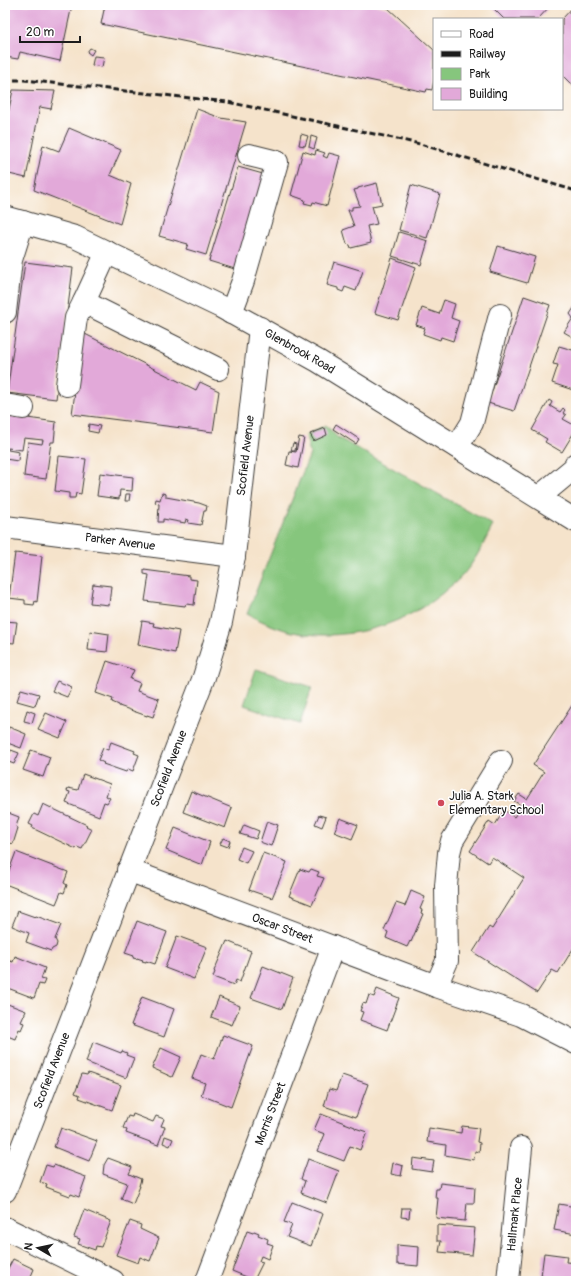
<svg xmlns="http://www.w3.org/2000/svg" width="581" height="1286" font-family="Pangolin,sans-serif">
<rect width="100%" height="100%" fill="#fff"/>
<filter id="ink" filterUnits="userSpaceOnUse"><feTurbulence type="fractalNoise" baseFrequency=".025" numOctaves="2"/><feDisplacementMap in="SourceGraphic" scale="8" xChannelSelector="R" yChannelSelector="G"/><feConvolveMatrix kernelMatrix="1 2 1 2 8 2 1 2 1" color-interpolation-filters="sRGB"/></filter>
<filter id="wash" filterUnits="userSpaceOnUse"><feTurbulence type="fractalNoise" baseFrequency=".012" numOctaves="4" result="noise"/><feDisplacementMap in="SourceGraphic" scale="16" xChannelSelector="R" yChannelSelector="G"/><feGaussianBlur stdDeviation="0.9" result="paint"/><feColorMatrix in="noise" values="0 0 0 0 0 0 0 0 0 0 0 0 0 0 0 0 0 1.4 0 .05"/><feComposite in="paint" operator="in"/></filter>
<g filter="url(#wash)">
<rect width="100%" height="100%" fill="#f5e3cb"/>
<g fill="#86c67d" stroke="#51714c">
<path d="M326 425 337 437 493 525C484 543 475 562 461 577 457 582 450 586 445 591 405 625 350 641 298 633 280 630 263 622 247 614L310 454 306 435Z"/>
<path d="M256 669 312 687 300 724 244 705Z"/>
</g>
<g id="blocks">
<g fill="#e2a9d9">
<path d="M5 5H72L60 61 20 52 18 59 5 57Z"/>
<path d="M105 5H376L388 8 434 50V80L432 90 427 89 426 92 101 24Z"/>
<path d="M490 5H551L538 19H504Z"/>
<path d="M575 5H576V87L570 83 562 75V19Z"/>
<path d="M90 48 94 50 91 55 87 52Z"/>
<path d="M94 56 104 57 102 67 92 65Z"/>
<path d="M13 90 55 91 51 109 40 107 26 178 5 173V128Z"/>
<path d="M197 109 221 118 246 122 206 255 186 249 188 244 159 236Z"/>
<path d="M69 128 121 150 110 175 131 184 120 224 34 190 43 145 59 151Z"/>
<path d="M301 134 308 136 305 146 299 145Z"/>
<path d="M311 136 317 138 314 149 309 147Z"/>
<path d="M316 150 325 153 323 156 327 158 329 153 340 156 327 206 313 202 312 205 304 203 305 200 291 195 303 151 315 155Z"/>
<path d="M238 167 270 176 241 271 209 261Z"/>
<path d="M377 183 382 204 372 206 377 224 367 226 371 243 351 248 350 245 347 244 343 230 354 226 348 210H352V207L360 206 354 190 358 189V188Z"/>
<path d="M411 185 440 194 427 238 399 230Z"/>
<path d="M399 232 428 241 421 265 392 256Z"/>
<path d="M498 246 535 257 527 283 490 272Z"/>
<path d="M392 258 416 267 398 320 375 313Z"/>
<path d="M25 262 73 268 56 399 7 393Z"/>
<path d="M334 262 363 271 356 291 345 287 343 292 338 290V288L327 285Z"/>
<path d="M524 296 550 305 514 411 488 403Z"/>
<path d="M444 300 455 304 451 318 459 321 453 341 441 337 440 340 423 334 425 328 416 325 422 308 439 314Z"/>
<path d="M576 305V339L564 332 573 318 570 314Z"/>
<path d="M83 333 196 390 200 382 219 391 213 432 72 414Z"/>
<path d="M559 346 576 351V391L552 383 558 365 553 364Z"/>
<path d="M549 400 552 402 550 406 560 412 563 408 565 410 563 413 566 415 563 419 574 425 576 422V429L562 452 545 442 547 439 532 430Z"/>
<path d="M5 416H13L56 422 54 442H51L46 479 24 476 28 442 42 444 43 440 24 438 22 450 8 448V450L19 452 18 461 5 459Z"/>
<path d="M89 424 100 426 98 433 88 431Z"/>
<path d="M336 424 359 439 356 444 333 429Z"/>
<path d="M325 428 327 435 314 441 310 434Z"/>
<path d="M299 437 304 438 298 468 286 465 289 451 296 452Z"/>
<path d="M293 443 296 444 295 451H291Z"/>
<path d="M59 456 86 459 81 494 76 493 75 498H69V493L55 491Z"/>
<path d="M100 473 133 477 132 491 120 490 119 499 97 496Z"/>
<path d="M162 493 166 494V497L199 503 207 506 206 511H204L201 525 188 523 189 520 186 519 185 523 163 519V522H158L159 504 155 503 156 499 160 500Z"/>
<path d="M126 494H130L129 501H125Z"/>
<path d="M15 553 42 556 37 602 35 601 34 605 25 604V600L9 598Z"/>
<path d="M144 570 189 576V579L197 580 194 605 186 604 185 606 145 601 149 575 144 574Z"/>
<path d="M93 584 111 586 109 605 90 603Z"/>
<path d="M5 621 17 622 14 643 5 642Z"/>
<path d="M142 621 154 623 153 626 179 631 175 653 138 645Z"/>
<path d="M90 631 109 634 107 652 88 650Z"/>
<path d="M107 661 134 670 130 679 140 683 137 691 159 699 153 717 147 715V716L119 706V705L112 702 113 699 96 693Z"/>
<path d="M57 681 72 687 67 697 52 691Z"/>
<path d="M21 689 39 694 35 706 17 701Z"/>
<path d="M573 704 576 706V944L558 973 552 970 537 993 473 952 489 927 492 929 524 878 492 857 488 863 470 851 489 821 495 825 504 810 514 817 522 806 514 801 519 794 527 799 544 772 533 765Z"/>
<path d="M27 710 35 713 32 723 24 721Z"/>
<path d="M46 713 67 722 60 738 38 729Z"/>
<path d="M9 727 26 734 21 748 5 742V736Z"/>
<path d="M111 742 135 751 134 753 139 755 133 771 128 769 126 772 103 764 104 763 98 760 103 748 108 750Z"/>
<path d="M11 750 19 753 14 764 6 761Z"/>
<path d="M31 750 50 757 43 777 23 770Z"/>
<path d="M83 774 110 784 106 796 110 798 107 803 104 802 99 816 66 803 70 792 67 791 68 788 78 790Z"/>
<path d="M191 791 232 808 225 828 183 812Z"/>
<path d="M43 804 87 825 86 826 92 829 82 849 77 847 76 849 32 828 33 826 29 824 34 814 38 816Z"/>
<path d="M6 812 19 817 16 827 18 828 13 844 5 841Z"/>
<path d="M319 815 326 817 322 827 315 824Z"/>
<path d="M340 818 358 825 352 839 334 832Z"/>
<path d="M267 821 278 825 271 846 260 842Z"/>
<path d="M244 825 259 831 256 839 240 834Z"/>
<path d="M175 828 210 842 202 865 166 850Z"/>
<path d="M223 838 230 841 228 847 220 844Z"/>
<path d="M242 847 252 851 246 863 237 859Z"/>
<path d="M16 852 68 872 64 883 67 885 64 893 61 892 56 904 5 884V881Z"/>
<path d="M263 853 287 862 272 898 249 890Z"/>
<path d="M300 869 309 872 311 869 319 872 317 876 324 878 312 905 289 896Z"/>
<path d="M411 891 425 897 420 909 422 910 421 913 423 914 411 942 410 941 407 947 386 938 388 932 384 930 396 903 405 906Z"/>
<path d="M18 911 35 917 36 916 61 925 55 939 57 943 56 947 52 949 51 951 26 942 29 933 12 926Z"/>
<path d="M137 921 167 932 155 964 146 961V962L142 961 143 960 137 958V959L133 958 134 956 125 953Z"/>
<path d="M177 936 207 947 194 979 165 968Z"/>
<path d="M227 941 251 951 240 982 236 980 234 985 213 977 215 972 214 971Z"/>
<path d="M15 956 45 968 41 979 45 980 43 985 39 984 34 998 5 987V964L7 960 13 962Z"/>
<path d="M263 966 293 978 282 1009 251 998Z"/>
<path d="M377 989 399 998 387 1030 360 1020 363 1012 360 1011 363 1003 366 1004 369 995 374 997Z"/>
<path d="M142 997 174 1009 164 1037 131 1025Z"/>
<path d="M219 997 240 1006 232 1025 211 1017Z"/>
<path d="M5 1003 26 1011 21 1022 24 1023 21 1030 19 1029 15 1039 5 1035Z"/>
<path d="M223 1035 253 1046 231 1107 201 1095 205 1083 192 1078 201 1054 214 1059Z"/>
<path d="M93 1042 121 1053 122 1051 127 1053 126 1055 134 1058 126 1078 86 1062Z"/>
<path d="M161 1048 181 1057 172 1077 152 1068Z"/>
<path d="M88 1073 121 1085 112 1110 79 1098 80 1095 75 1093 82 1074 87 1075Z"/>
<path d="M342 1075 368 1084 356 1117 324 1106 329 1089 336 1091Z"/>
<path d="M133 1114 153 1122 156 1116 164 1119 161 1126 165 1127 158 1145 126 1133 127 1130 123 1128 128 1116 132 1117Z"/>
<path d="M321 1114 355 1127V1128L367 1132 360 1150 350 1146 344 1161 318 1151 325 1134 314 1130Z"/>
<path d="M462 1126 479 1128 477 1142 480 1143 479 1152 475 1151 474 1160 445 1155 446 1145 427 1142 429 1128 461 1133Z"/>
<path d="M61 1128 97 1141 89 1161 54 1147Z"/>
<path d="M165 1136 173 1139 170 1146 163 1143Z"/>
<path d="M108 1158 132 1167 129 1174 141 1179 139 1186H140L133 1204 121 1199 127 1183 103 1174 104 1165Z"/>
<path d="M413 1158 434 1161 432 1172 412 1169Z"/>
<path d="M308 1159 339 1171 327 1203 301 1193 305 1181 301 1179Z"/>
<path d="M393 1163 403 1166 401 1176 391 1174Z"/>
<path d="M46 1165 53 1167 54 1165 86 1177 79 1197 71 1194 70 1196 46 1187 47 1184 40 1182Z"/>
<path d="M440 1183 475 1187 474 1203H467L465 1221 436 1218 438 1198H435L436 1189H439Z"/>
<path d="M292 1202 323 1214 311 1246 287 1237 292 1225 284 1222Z"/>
<path d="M559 1204 576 1207V1234L554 1230Z"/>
<path d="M402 1208H410L409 1218 401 1217Z"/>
<path d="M84 1210 111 1221 101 1247 96 1246 95 1250 78 1244 80 1239 74 1237Z"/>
<path d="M130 1221 141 1225 140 1229 159 1238 150 1261 140 1257 138 1263 116 1255Z"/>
<path d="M437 1225 475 1228 472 1255 439 1252 441 1241H437Z"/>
<path d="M247 1231 253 1233 254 1231 259 1233 258 1235 268 1239 267 1243 273 1245 268 1259 261 1256 259 1261 263 1262 254 1280 232 1271Z"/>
<path d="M397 1245 419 1247 418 1266 397 1264Z"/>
<path d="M544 1253 567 1256 566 1262 576 1263V1280L541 1276Z"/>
<path d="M13 1259 34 1269 29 1281H5V1274Z"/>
</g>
</g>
</g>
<g filter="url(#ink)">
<use href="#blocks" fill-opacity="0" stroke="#3d3a36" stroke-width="1"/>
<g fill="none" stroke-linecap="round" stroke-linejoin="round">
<defs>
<g id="minor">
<path id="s1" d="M5 217 75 237 221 307 318 361 576 521"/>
<path d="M107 252 84 302 218 369"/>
<path d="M5 312 11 260 23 222"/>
<path d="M231 313 243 281 277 162 249 155"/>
<path d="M67 385 76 318 84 302"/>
<path d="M5 405 23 408"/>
<path d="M457 447 472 423 500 315"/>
<path d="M539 497 574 468 576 464"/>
<path id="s2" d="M5 527 234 556"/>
<path id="s3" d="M128 870 436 986 521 1015 576 1043"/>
<path d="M436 986 447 961 446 886 449 853 452 841 501 761"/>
<path id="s4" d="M5 1191 204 677 221 622 234 556 260 328"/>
<path d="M5 1228 113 1281"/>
<path id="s5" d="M207 1281 333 947"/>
<path id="s6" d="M508 1281 521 1148"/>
</g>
</defs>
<use href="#minor" stroke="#3d3a36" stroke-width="24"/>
<use href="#minor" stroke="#fff" stroke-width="22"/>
<path stroke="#1c1c1c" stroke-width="3" stroke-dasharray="6 3" stroke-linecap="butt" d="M5 80H24L228 102 420 144 576 191"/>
</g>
</g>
<circle fill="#d1495b" stroke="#fff" stroke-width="1.5" cx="441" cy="803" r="4"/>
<g text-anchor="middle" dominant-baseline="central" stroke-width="3" stroke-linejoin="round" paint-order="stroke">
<g font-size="12" fill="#1c1c1c" stroke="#fff">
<text stroke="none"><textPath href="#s1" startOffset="325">Glenbrook Road</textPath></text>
<text stroke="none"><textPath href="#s4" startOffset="777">Scofield Avenue</textPath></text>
<text stroke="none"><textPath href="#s2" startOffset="116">Parker Avenue</textPath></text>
<text stroke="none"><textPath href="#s4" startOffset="453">Scofield Avenue</textPath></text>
<text stroke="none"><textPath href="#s3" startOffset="165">Oscar Street</textPath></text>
<text stroke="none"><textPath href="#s4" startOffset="129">Scofield Avenue</textPath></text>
<text stroke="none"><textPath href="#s5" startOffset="179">Morris Street</textPath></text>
<text stroke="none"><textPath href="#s6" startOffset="67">Hallmark Place</textPath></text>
</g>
<g font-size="12" fill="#1c1c1c" stroke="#fff" text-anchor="start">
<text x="449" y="796">Julia A. Stark<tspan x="449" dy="14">Elementary School</tspan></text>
</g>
</g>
<rect width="581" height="1286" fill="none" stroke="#fff" stroke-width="20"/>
<rect x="433" y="18" width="130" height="92" fill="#ffffff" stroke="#a4a4a4"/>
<rect x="441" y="31" width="20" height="6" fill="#ffffff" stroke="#a4a4a4"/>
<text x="469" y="38" font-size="12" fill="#1c1c1c">Road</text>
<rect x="441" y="51" width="20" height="6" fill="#1c1c1c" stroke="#a4a4a4"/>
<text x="469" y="58" font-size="12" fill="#1c1c1c">Railway</text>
<rect x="441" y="68" width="20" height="12" fill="#86c67d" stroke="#a4a4a4"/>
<text x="469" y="78" font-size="12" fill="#1c1c1c">Park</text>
<rect x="441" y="88" width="20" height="12" fill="#e2a9d9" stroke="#a4a4a4"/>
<text x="469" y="98" font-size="12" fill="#1c1c1c">Building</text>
<g transform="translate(38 1248) rotate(279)" stroke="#ffffff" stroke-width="3" paint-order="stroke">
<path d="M0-3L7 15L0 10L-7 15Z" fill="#1c1c1c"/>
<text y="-6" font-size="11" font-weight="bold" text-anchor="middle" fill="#1c1c1c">N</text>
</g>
<path d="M20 36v6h60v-6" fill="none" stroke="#1c1c1c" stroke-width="2"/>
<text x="26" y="36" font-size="12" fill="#1c1c1c" stroke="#ffffff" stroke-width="3" paint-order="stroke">20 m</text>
</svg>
